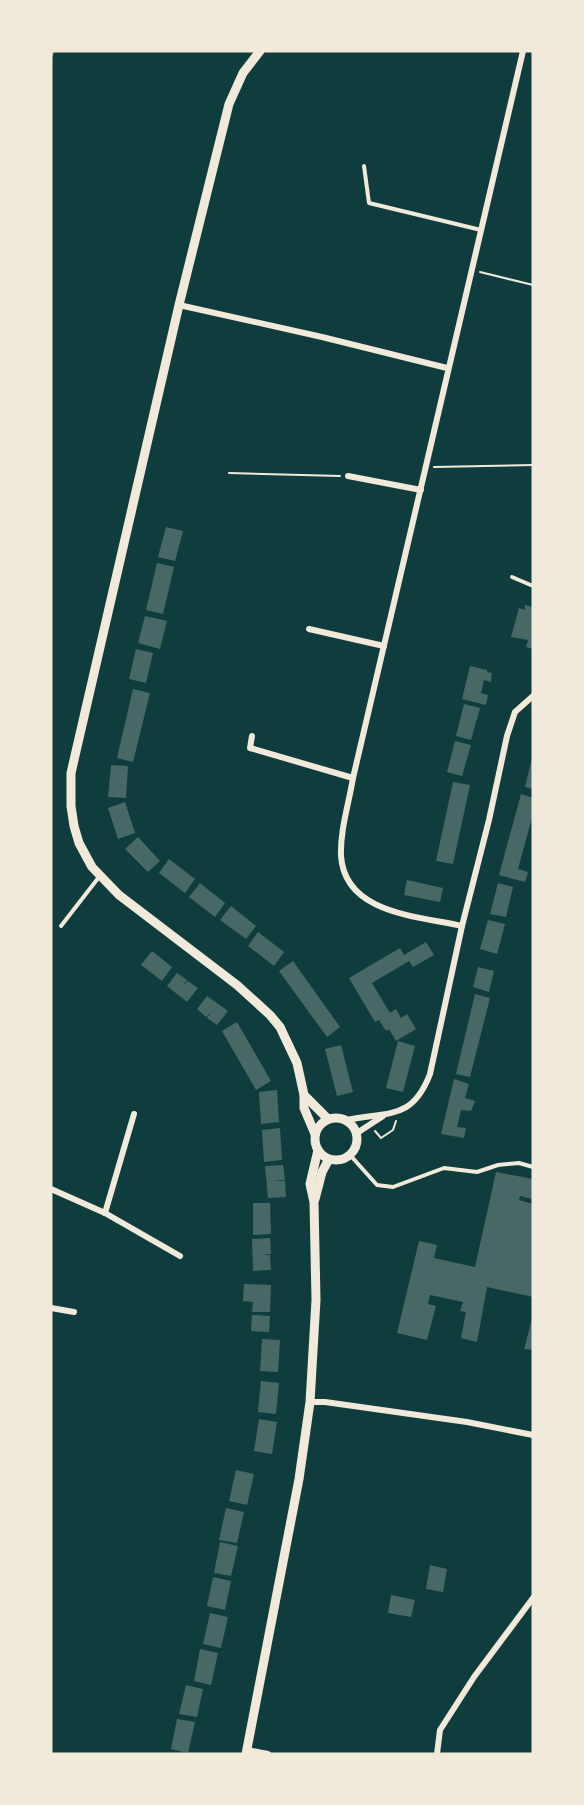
<svg xmlns="http://www.w3.org/2000/svg" width="584" height="1805" font-family="'DM Sans',sans-serif">
<rect width="100%" height="100%" fill="#0f3d3e"/>
<g fill="#486865">
<path d="M166 527 183 531 175 561 158 557Z"/>
<path d="M157 563 174 567 163 614 146 610Z"/>
<path d="M525 605 533 607V649L526 647 528 640 511 637 519 608 525 610Z"/>
<path d="M145 616 167 621 160 649 138 643Z"/>
<path d="M136 649 153 653 146 683 129 679Z"/>
<path d="M470 666 487 670V672L492 673 491 682 484 680 481 693 488 695 486 705 462 699Z"/>
<path d="M133 689 150 693 133 762 117 758Z"/>
<path d="M464 704 480 708 471 740 456 736Z"/>
<path d="M455 741 471 745 462 776 447 772Z"/>
<path d="M532 758H533V789L525 787Z"/>
<path d="M111 765 128 766 126 798 108 797Z"/>
<path d="M453 782 470 785 453 864 436 861Z"/>
<path d="M521 794 533 798V814L518 869 528 872 525 882 499 875Z"/>
<path d="M125 802 135 833 118 839 108 808Z"/>
<path d="M138 837 160 861 148 872 125 849Z"/>
<path d="M169 859 195 879 185 893 159 873Z"/>
<path d="M407 880 443 888 440 902 404 895Z"/>
<path d="M200 883 225 903 215 917 189 897Z"/>
<path d="M498 883 513 887 506 917 490 914Z"/>
<path d="M231 906 256 926 246 939 220 920Z"/>
<path d="M488 920 505 924 497 954 480 949Z"/>
<path d="M258 932 284 952 274 966 248 946Z"/>
<path d="M426 942 434 955 413 967 409 961 372 983 390 1013 396 1009 401 1018 407 1014 416 1029 396 1041 389 1029 386 1031 379 1020 375 1022 349 978 400 948 404 955Z"/>
<path d="M152 951 172 967 162 981 141 965Z"/>
<path d="M293 961 340 1027 327 1037 279 971Z"/>
<path d="M478 967 494 971 489 992 473 987Z"/>
<path d="M177 973 187 980 183 985 188 981 198 988 187 1002 167 986Z"/>
<path d="M475 994 490 998 470 1077 456 1074Z"/>
<path d="M207 996 228 1011 217 1025 207 1018 211 1012 206 1017 197 1009Z"/>
<path d="M237 1022 271 1081 256 1090 222 1031Z"/>
<path d="M398 1041 415 1046 403 1092 386 1088Z"/>
<path d="M341 1045 353 1092 337 1096 325 1049Z"/>
<path d="M454 1079 469 1084 465 1098 475 1101 471 1111 461 1110 457 1127 466 1128 464 1138 441 1134Z"/>
<path d="M277 1090 279 1122 261 1124 259 1092Z"/>
<path d="M280 1128 282 1160 264 1162 262 1130Z"/>
<path d="M283 1165 285 1180 272 1181H285L286 1197 268 1198 265 1166Z"/>
<path d="M496 1172 533 1179 532 1199 520 1196 519 1200 533 1204V1297L487 1287 477 1342 461 1338 466 1312 460 1311 463 1302 430 1295 428 1304 436 1306 427 1340 397 1333 419 1241 437 1245 434 1258 475 1267Z"/>
<path d="M253 1203H270L271 1234 253 1235Z"/>
<path d="M270 1238 271 1254 260 1255H270L271 1270 253 1271 252 1239Z"/>
<path d="M244 1284 271 1285 270 1312H252L253 1302 243 1301Z"/>
<path d="M252 1315 270 1316 269 1332 251 1331Z"/>
<path d="M532 1319H533V1350L524 1349Z"/>
<path d="M262 1339 280 1340 278 1372 260 1371Z"/>
<path d="M261 1381 279 1383 276 1414 258 1412Z"/>
<path d="M259 1419 277 1422 272 1454 254 1451Z"/>
<path d="M236 1470 254 1474 247 1505 229 1501Z"/>
<path d="M226 1508 244 1512 237 1543 219 1540Z"/>
<path d="M220 1542 238 1546 231 1576 214 1573Z"/>
<path d="M430 1565 447 1569 443 1592 426 1589Z"/>
<path d="M213 1577 231 1581 225 1610 207 1606Z"/>
<path d="M391 1595 415 1600 411 1617 388 1613Z"/>
<path d="M210 1613 228 1617 221 1648 203 1644Z"/>
<path d="M200 1649 218 1653 211 1685 194 1681Z"/>
<path d="M186 1685 203 1689 197 1717 179 1714Z"/>
<path d="M177 1719 195 1722 188 1753 171 1749Z"/>
</g>
<g fill="none" stroke-linecap="round" stroke-linejoin="round">
<g stroke="#f1e9da" stroke-width="2">
<path d="M480 272 533 285"/>
<path d="M434 467 533 465"/>
<path d="M229 473 340 476"/>
<path d="M375 1131 381 1138 393 1130 396 1121"/>
</g>
<g stroke="#f1e9da" stroke-width="4">
<path d="M364 166 369 203 481 230"/>
<path d="M512 577 533 586"/>
<path d="M61 926 99 877"/>
<path d="M350 1155 377 1185 393 1187 444 1168 477 1172 498 1165 519 1163 533 1167"/>
</g>
<g stroke="#f1e9da" stroke-width="6">
<path d="M179 305 322 337 447 368"/>
<path d="M348 476 421 490"/>
<path d="M309 629 384 646"/>
<path d="M252 736 250 748 353 778"/>
<path d="M462 926C418 916 345 914 341 856 340 830 349 803 353 778L523 51"/>
<path d="M347 1120C388 1111 412 1121 430 1074L462 926 489 820 507 736 515 712 533 696"/>
<path d="M357 1133 383 1116"/>
<path d="M51 1189 105 1213 180 1256"/>
<path d="M105 1213 134 1114"/>
<path d="M51 1308 74 1312"/>
<path d="M310 1402H325L467 1422 533 1435"/>
<path d="M247 1750 268 1754"/>
<path d="M437 1754 440 1730 474 1677 533 1598"/>
</g>
<g stroke="#f1e9da" stroke-width="9">
<path d="M260 51 243 73 229 104 179 305 71 773V806L74 826 79 843 92 867 119 895 237 985 270 1015 280 1027 297 1063 304 1095V1108L315 1134"/>
<path d="M304 1095 328 1119"/>
<circle cx="336" cy="1139" r="21"/>
<path d="M315 1199 322 1172 329 1159"/>
<path d="M246 1754 299 1479 310 1402 316 1300 314 1202 310 1184 318 1150"/>
</g>
<path stroke="#97a49c" stroke-width="4" d="M51 55 52 51"/>
</g>
<rect width="584" height="1805" fill="none" stroke="#f1e9da" stroke-width="105"/>
</svg>
